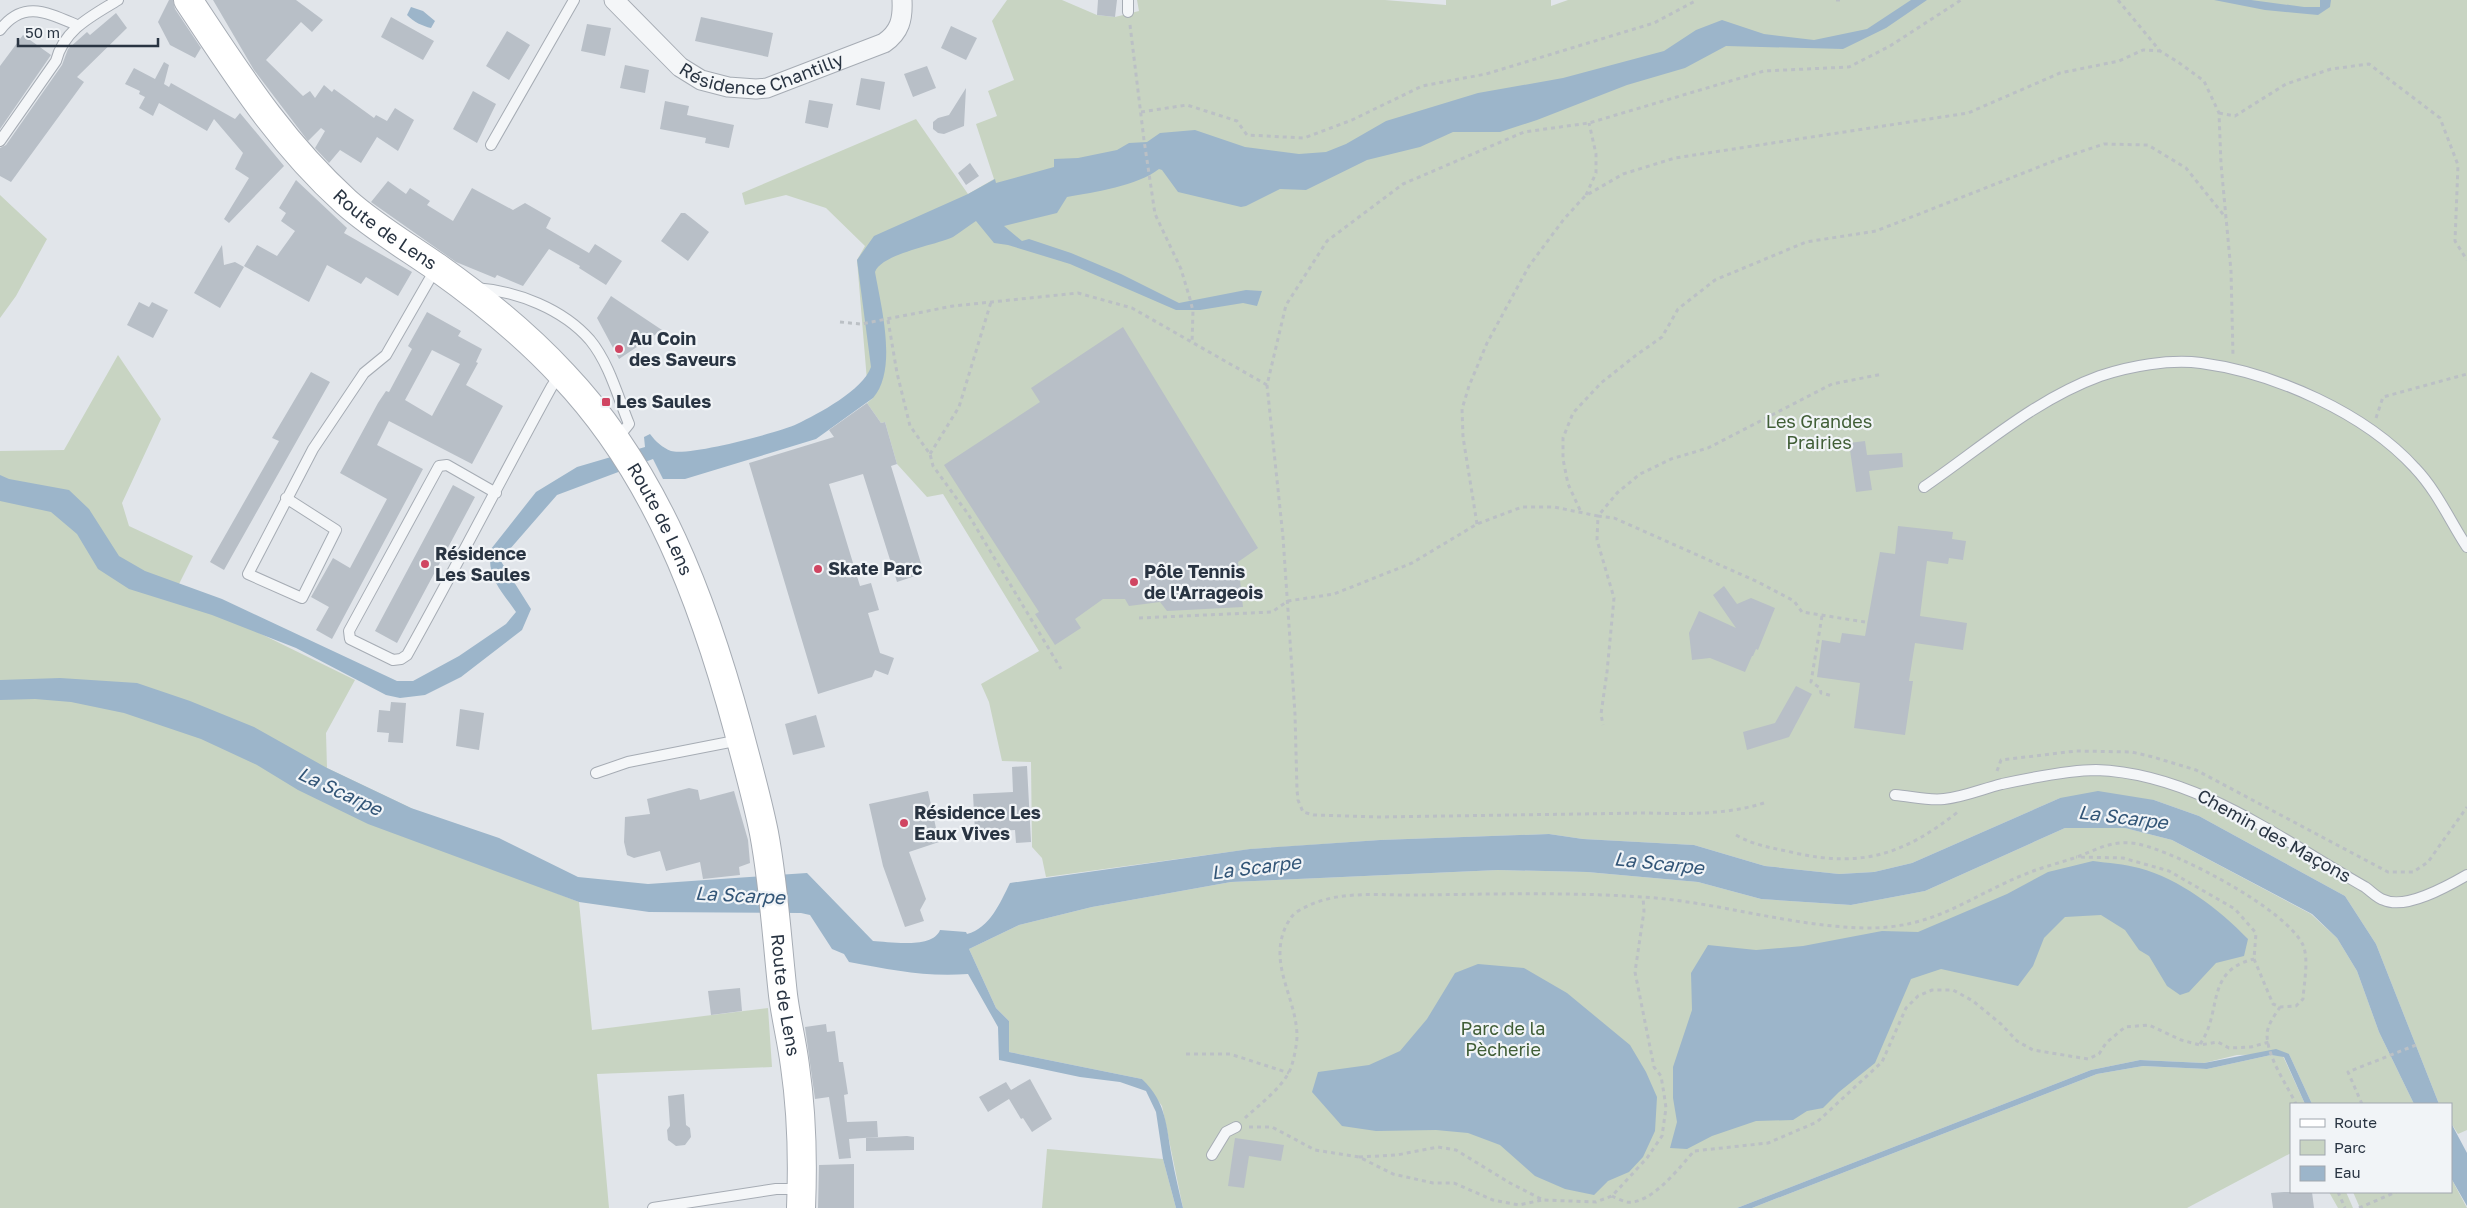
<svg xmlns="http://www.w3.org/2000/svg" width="2467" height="1208" font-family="'Golos Text',sans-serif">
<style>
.green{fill:#c8d4c2}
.water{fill:#9cb5ca}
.building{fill:#b8bfc7;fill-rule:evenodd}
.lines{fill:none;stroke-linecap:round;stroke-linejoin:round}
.service-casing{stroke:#a6acb4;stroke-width:12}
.minor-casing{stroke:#a6acb4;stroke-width:21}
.secondary-casing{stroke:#a6acb4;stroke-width:30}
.path{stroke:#bbc0c5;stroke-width:3;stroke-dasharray:4 4;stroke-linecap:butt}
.service{stroke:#f4f6f8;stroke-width:10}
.minor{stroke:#f4f6f8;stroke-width:19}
.secondary{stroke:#fff;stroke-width:28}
.poi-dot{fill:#d04562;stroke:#f1f4f7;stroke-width:2}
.labels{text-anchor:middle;stroke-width:4.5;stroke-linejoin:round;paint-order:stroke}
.street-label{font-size:18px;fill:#293442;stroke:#f1f4f7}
.poi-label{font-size:18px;font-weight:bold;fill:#293442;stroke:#f1f4f7;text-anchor:start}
.park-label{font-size:18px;fill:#405e36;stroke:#f1f4f7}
.water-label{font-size:19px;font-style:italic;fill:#325577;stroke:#f1f4f7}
</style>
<rect width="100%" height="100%" fill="#e1e5ea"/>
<path class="green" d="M1007 0H1062L1097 15 1115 17 1139 11 1137 0H1385L1446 5V0H1551V6L1568 0H2467V1130L2458 1134 2451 1123V1104H2439L2376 944 2345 896 2199 816 2154 800 2060 798 1912 863 1874 872 1839 874 1765 866 1694 845 1583 839 1549 834 1380 840 1251 849 1046 877 1042 858 1032 847 1031 762 1002 761 989 702 981 684 1039 651 943 494 927 497 897 464 885 422 881 423 867 403 873 398 868 393 857 260 865 246 826 208 786 195 745 205 742 193 916 119 968 194 994 179 976 124 997 116 988 91 1014 80 992 21Z
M0 195 47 239 16 296 0 318Z
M118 355 161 419 122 503 129 526 193 556 175 592 355 680 326 733 327 768 411 808 538 886 579 902 592 1030 768 1008 772 1067 597 1074 609 1208H0V451L64 450Z
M2065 828H2125L2172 840 2311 914 2337 938 2357 971 2379 1032 2414 1104H2312L2289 1054 2237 1055 2204 1063 2140 1060 2091 1070 1737 1208H1183L1162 1106 1142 1079 1009 1052V1021L996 1008 969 949 1019 925 1092 907 1231 882 1498 870 1587 872 1698 882 1761 899 1851 905 1925 891Z
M2271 1055 2283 1056 2305 1104H2291V1153L2187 1208H1752L2097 1074 2143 1066 2207 1069Z
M1047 1149 1163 1159 1176 1208H1042Z
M2451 1178 2467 1208H2360L2353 1192H2451Z
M2329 1192H2346L2353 1208H2338Z"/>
<path class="water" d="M1911 0H1927L1886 28 1843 49 1726 46 1685 68 1627 85 1537 120 1500 132H1453L1420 147 1367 160 1306 190 1280 189 1246 206 1241 207 1178 192 1162 170 1159 169C1137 186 1095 192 1067 197L1057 213 1004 226 1022 241 1029 239 1071 253 1121 274 1179 303 1246 290 1262 291 1257 306 1243 303 1200 310H1176L1070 264 1008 245 994 243 976 221C968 226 961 232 953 237 936 245 881 254 875 272 881 306 898 370 873 398L816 439 685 479H663L653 459 557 495 502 558V563L531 609 522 630 461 677 425 695 400 698 386 695 296 648 212 615 129 589 98 569 77 534 51 512 0 501V475L9 479 69 490 89 509 119 556 145 571 222 599 397 681H413L459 656 506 624 516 612C501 590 486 577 491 549L536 492 577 467 645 447 644 437 650 434C655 441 663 448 671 451 690 456 777 433 797 424 818 414 863 390 871 367L857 260 874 236 968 194 995 179 996 183 1054 167V159L1078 158 1117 150 1129 143 1147 142 1160 133 1195 130 1245 147 1299 154 1326 152 1346 144 1386 121 1478 93 1563 78 1664 51 1696 30 1722 20 1764 34 1814 40 1867 29Z
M2214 0H2251L2304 7H2320V0H2331L2330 7 2318 15 2265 10Z
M411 7 423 11 435 21 431 28C422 26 414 22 407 15Z
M60 678 137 683 190 701 254 727 327 768 411 808 499 838 578 877 648 884 807 873 873 941C890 942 933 949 940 930L966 932 967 934C990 928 1000 903 1010 883L1250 849 1380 840 1549 834 1583 839 1694 845 1765 866 1839 874 1874 872 1912 863 2060 798 2098 791 2154 800 2199 816 2345 896 2376 944 2439 1104H2414L2379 1032 2357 971 2337 938 2312 914 2172 840 2125 828H2065L1925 891 1851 905 1761 899 1698 882 1587 872 1498 870 1231 882 1092 907 1019 925 969 949 996 1008 1009 1021V1052L1142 1079C1167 1103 1166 1126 1172 1158 1175 1175 1179 1191 1183 1208H1176L1163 1159 1156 1112 1146 1091 1120 1082 1080 1077 999 1060 998 1027 968 974C924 977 892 970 849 962L844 954 832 949 810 915 801 913 649 912 579 902 368 824 298 790 257 765 201 739 124 713 71 702 35 699 0 700V680Z
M2093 861C2108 863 2124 864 2139 868 2180 879 2219 909 2248 939L2244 956 2216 963 2189 992 2180 995 2167 986 2149 956 2139 950 2125 930 2101 915 2065 917 2044 938 2033 966 2018 986 1941 969 1911 979 1875 1063 1839 1092 1823 1108 1807 1111 1793 1120 1756 1121 1712 1136 1687 1149 1670 1148 1677 1122 1673 1098V1067L1692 1010 1691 973 1708 945 1756 950 1803 946 1882 931 1918 932 2007 894 2048 872Z
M1478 964 1524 968 1567 993 1630 1045 1646 1072 1657 1097 1655 1131 1643 1157 1629 1172 1608 1181 1594 1195 1565 1189 1535 1176 1500 1145 1468 1133 1436 1130 1376 1131 1342 1126 1312 1092 1318 1072 1369 1065 1400 1051 1427 1019 1455 973Z
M2276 1049 2289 1054 2312 1104H2305L2284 1057 2271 1055 2207 1069 2143 1066 2097 1074 1752 1208H1737L2091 1070 2140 1060 2204 1063Z
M2451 1123 2467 1153V1206L2451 1178Z"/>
<path class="building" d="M169 0H173L175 9 201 48 195 58 170 45 158 22Z
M213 0H296L323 20 312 32 301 22 266 60 303 96 310 91 315 98 324 85 332 92 334 89 374 118 376 115 387 121 395 108 414 120 398 151 377 137 361 163 340 150 329 163 315 148 325 131 321 128 308 141 254 70Z
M1098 0H1117L1115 17 1097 15Z
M116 13 127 28 77 77 84 82 11 182 0 176V148L6 145 62 65 68 49 87 32 90 35Z
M391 17 434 41 423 60 381 37Z
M701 17 773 33 768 57 695 41Z
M587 24 611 28 605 56 581 51Z
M951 26 977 38 966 60 941 48Z
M507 31 530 45 509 80 486 66Z
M23 35 51 55 0 129V66Z
M164 62 169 65 164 84 169 87 171 83 235 119 240 113 284 166 229 223 224 219 249 178 235 169 243 153 214 119 207 131 159 103 153 116 139 108 145 97 139 94 140 91 125 84 134 68 155 79Z
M625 65 649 70 645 93 620 88Z
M927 66 936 88 913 97 904 74Z
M861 78 885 82 880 110 856 105Z
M966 88 964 126 944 134 938 133 933 129V122L938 118 949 115Z
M473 91 496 104 477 143 453 129Z
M809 100 833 104 828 128 805 123Z
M665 101 689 106 687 115 734 125 729 148 705 143 706 138 660 129Z
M970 163 979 176 966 185 958 173Z
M296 180 347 228 344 233 412 272 398 296 366 277 361 284 327 265 309 302 244 266 257 245 277 256 295 231 281 221 286 213 279 208Z
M388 181 406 194 410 188 430 201 427 205 453 221 472 188 513 210 525 203 551 218 546 228 589 253 595 244 622 261 606 285 579 268 580 266 549 249 523 286 497 275 495 278 456 262 371 202Z
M681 213H685L709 232 688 261 661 241Z
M222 245 224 265 235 262 244 267 220 308 194 293Z
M611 296 662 330 619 359 597 318Z
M139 302 149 307 152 302 168 310 153 338 127 325Z
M427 312 461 331 458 336 482 349 476 362 478 363 466 385 503 406 472 464 389 421 377 445 423 469 332 639 316 630 329 607 311 597 333 558 350 568 387 499 340 473 378 403 386 391 389 392 412 349 408 346ZM432 350 460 364 432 416 405 400Z
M1123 327 1258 548 1238 562 1243 607 1167 611 1160 602 1129 606 1125 599H1103L1075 619 1081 628 1055 645 1035 614 1039 612 944 465 1040 402 1031 388Z
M311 372 330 382 224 570 210 562 279 441 272 438Z
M867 403 881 423 885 422 897 464 891 466 924 573 897 582 863 474 829 484 860 586 871 583 879 610 868 613 880 653 894 658 888 675 875 670 872 677 818 694 749 463 834 437 829 430Z
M1865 441 1867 455 1902 453 1903 467 1869 471 1872 490 1856 492 1849 443Z
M453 485 475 497 397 643 375 631Z
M1898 526 1953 532 1952 539 1966 541 1963 560 1949 558 1948 564 1927 561 1920 616 1967 623 1963 650 1915 643 1909 681H1913L1905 735 1854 728 1860 683 1817 677 1822 640 1840 643 1842 633 1865 636 1880 552 1895 554Z
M1724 586 1737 604 1751 598 1775 608 1758 650 1756 649 1753 656H1752L1745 672 1710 658 1692 660 1689 633 1699 611 1736 628 1713 595Z
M1796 686 1812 694 1789 737 1747 750 1743 732 1775 723Z
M391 702 406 703 403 743 388 742 389 733 377 732 379 710 390 711Z
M460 709 484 713 479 750 456 746Z
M816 715 825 747 793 755 785 724Z
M1027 766 1031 842 1016 843 1015 830 975 832 973 794 1013 792 1012 767Z
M689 788 698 790 700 800 734 791 748 840 750 863 739 867 740 875 703 879 700 862 666 871 660 851 634 858 627 855 624 842 625 817 650 814 647 799Z
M928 791 939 842 909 852 926 899 920 910 924 921 905 927 883 866 869 804Z
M740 988 742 1011 711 1015 708 991Z
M826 1024 827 1032 835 1031 839 1062H843L848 1094 844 1095 847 1122 877 1121 878 1137 849 1139 851 1158 839 1159 829 1097 815 1099 805 1027Z
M1030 1079 1052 1119 1032 1132 1023 1118 1021 1119 1009 1099 988 1112 979 1097 1006 1082 1011 1090Z
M684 1094 686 1125 690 1128 691 1137 685 1145 676 1146 668 1140 667 1130 670 1126 668 1096Z
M907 1136 914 1137V1150L866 1151V1138Z
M1235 1138 1284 1145 1281 1161 1249 1156 1244 1188 1228 1186Z
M854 1164V1208H818L819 1165Z
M2284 1192H2312L2314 1208H2273L2271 1193Z"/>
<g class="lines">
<g class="service-casing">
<path id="service" d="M1128 0V12
M0 30C23 0 46 12 77 25
M0 141 56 61C64 29 92 16 118 0
M491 145 574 0
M476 288C517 291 563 309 590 340 609 363 618 397 629 424L617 439
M1924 487C1981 448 2034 400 2100 376 2130 366 2169 359 2201 363 2275 373 2365 413 2415 468 2437 491 2450 521 2467 547
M496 493 447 465 439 466 349 631 350 639 393 660 401 659 407 655C457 566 503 475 552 386L560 374
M286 498 336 530 302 598 248 574 313 449 364 373 386 355 436 268
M596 773 628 762 740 740
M1895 795C1910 796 1928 801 1944 799 1964 797 1982 789 2002 784 2030 778 2068 770 2096 770 2195 773 2282 840 2365 887 2371 891 2377 898 2384 900 2406 910 2448 886 2467 875
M1212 1155 1226 1132 1236 1127
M653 1208 776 1189H801"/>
</g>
<g class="minor-casing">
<g id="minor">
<path id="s1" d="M614 0 680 67 701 80 728 87 756 89 767 88 884 43C900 32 903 19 902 0"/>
</g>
</g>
<g class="secondary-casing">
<g id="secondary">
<path id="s2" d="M188 0C238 75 278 140 346 202 374 227 408 247 438 268 483 300 526 335 563 375 656 473 703 600 738 729 747 763 757 798 764 833 774 886 777 941 783 995 786 1019 792 1042 795 1066 802 1114 803 1160 801 1208"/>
</g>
</g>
<path class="path" d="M1836 0H1844
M2118 0 2160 51 2178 62 2204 81 2219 113 2221 164 2231 271 2233 356
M1130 25 1144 140 1155 214 1181 269 1190 299 1193 311 1192 343
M1141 112 1187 105 1237 121 1247 135 1304 138 1352 120 1422 86 1486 74 1654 23 1697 0
M2219 113 2235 116 2286 84 2331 69 2369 64 2440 118 2458 165 2455 241 2467 260
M1586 195 1596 173V154L1589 123
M888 320 897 373 910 426 930 454 933 466 968 514 1061 669
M840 322 861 324 953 306 1078 293 1132 308 1267 385
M2376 418 2383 397 2467 374
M930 454 959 407 991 302
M1580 510 1568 484 1563 459V438L1573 413 1601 383 1635 356 1662 337 1678 309 1715 280 1806 242 1876 231 2059 159 2104 144 2148 145 2186 168 2226 218
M1477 524 1463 437 1462 409 1469 386 1487 343 1529 266 1564 219 1585 196 1623 174 1675 158 1968 113 2060 73 2119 61 2143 50 2160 51
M1822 616 1811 682 1820 688 1821 693 1833 696
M1139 618 1272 612 1288 601 1334 594 1412 563 1477 524 1522 507H1554L1598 516 1597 540 1614 598 1607 672 1601 714 1603 725
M1865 622 1802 612 1794 601 1758 582 1614 518 1598 516 1617 493 1640 474 1671 459 1708 448 1832 384 1883 374
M1997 771 2001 760 2076 751 2132 752 2153 757 2196 770 2388 872H2413L2428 862 2467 807
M1764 803C1726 815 1685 814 1645 813L1378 817 1314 815 1303 812 1298 800 1297 790 1295 714 1283 537 1267 385 1286 305 1327 241 1403 184 1524 132 1589 123 1764 71 1849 67 1890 46 1961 0
M1736 835C1755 846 1774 848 1795 853 1863 868 1905 854 1959 811
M2280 1007C2275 1015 2267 1025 2267 1035 2268 1059 2286 1083 2296 1104
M2200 1044C2223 1012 2204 971 2254 959
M1186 1054H1230L1289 1073
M2362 1104 2348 1072 2416 1045
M1245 1118C1259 1105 1278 1091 1288 1074 1293 1066 1297 1045 1297 1035 1296 996 1267 963 1287 924 1290 919 1291 917 1295 913 1333 888 1377 896 1420 895 1494 894 1569 892 1643 897 1718 902 1789 926 1864 928 1936 929 1967 897 2028 873 2043 867 2059 863 2074 858 2096 850 2113 839 2138 844 2177 852 2286 909 2303 945 2309 959 2304 983 2303 999L2296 1006 2280 1007 2273 1004 2254 959 2256 933 2235 909 2169 871 2123 858 2076 857
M1249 1127H1272L1315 1150 1359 1157 1393 1174 1433 1183H1454L1493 1200 1519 1205 1542 1200
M1359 1157 1397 1155 1438 1147 1456 1150 1510 1183 1543 1200 1596 1202 1612 1196 1647 1158 1662 1136 1666 1108 1664 1094 1661 1076 1654 1067 1635 972 1644 911 1643 897
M2338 1192 2345 1208
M1612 1196C1616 1198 1622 1201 1627 1202 1651 1205 1680 1167 1694 1151L1768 1143 1817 1122 1882 1062 1906 1008 1918 996 1932 990H1953L1973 1001 2001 1024 2017 1041 2033 1050 2088 1059 2099 1054 2106 1043 2125 1027 2149 1025 2181 1040 2200 1045 2218 1042 2229 1048 2251 1047 2269 1042
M2359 1208 2396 1192"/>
<use href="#service" class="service"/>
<use href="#minor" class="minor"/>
<use href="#secondary" class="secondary"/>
</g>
<g class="poi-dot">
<circle cx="619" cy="349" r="5"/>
<rect x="601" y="397" width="10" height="10" rx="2.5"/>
<circle cx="425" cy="564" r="5"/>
<circle cx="818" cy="569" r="5"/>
<circle cx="1134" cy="582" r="5"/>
<circle cx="904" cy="823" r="5"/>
</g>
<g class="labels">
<g class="street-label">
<text dy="6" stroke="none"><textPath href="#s1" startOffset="181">Résidence Chantilly</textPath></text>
<text dy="6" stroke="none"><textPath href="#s2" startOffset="305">Route de Lens</textPath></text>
<text dy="6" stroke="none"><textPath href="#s2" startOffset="710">Route de Lens</textPath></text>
<text transform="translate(2274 836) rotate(29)" y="6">Chemin des Maçons</text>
<text dy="6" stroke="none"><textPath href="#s2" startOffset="1205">Route de Lens</textPath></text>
</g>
<g class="poi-label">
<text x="629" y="345">Au Coin<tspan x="629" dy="21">des Saveurs</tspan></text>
<text x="616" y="408">Les Saules</text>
<text x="435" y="560">Résidence<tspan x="435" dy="21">Les Saules</tspan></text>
<text x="828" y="575">Skate Parc</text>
<text x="1144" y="578">Pôle Tennis<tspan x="1144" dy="21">de l'Arrageois</tspan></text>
<text x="914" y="819">Résidence Les<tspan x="914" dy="21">Eaux Vives</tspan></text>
</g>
<g class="park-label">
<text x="1819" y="428">Les Grandes<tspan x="1819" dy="21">Prairies</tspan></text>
<text x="1503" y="1035">Parc de la<tspan x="1503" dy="21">Pècherie</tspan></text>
</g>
<g class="water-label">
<text transform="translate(340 791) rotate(25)" y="7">La Scarpe</text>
<text transform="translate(2123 817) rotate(7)" y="7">La Scarpe</text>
<text transform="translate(1659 863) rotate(6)" y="7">La Scarpe</text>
<text transform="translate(1256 867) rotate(-7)" y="7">La Scarpe</text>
<text transform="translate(740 895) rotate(3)" y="7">La Scarpe</text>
</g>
</g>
<rect x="2290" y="1103" width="162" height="90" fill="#f1f4f7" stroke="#a1a7af"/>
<rect x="2300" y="1119" width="25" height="8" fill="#ffffff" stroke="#a1a7af"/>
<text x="2334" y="1128" font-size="15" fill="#293442">Route</text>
<rect x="2300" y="1140" width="25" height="15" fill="#c8d4c2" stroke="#a1a7af"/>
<text x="2334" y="1153" font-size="15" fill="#293442">Parc</text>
<rect x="2300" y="1166" width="25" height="15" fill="#9cb5ca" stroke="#a1a7af"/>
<text x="2334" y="1178" font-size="15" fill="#293442">Eau</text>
<path d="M18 38v8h140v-8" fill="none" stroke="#293442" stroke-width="2.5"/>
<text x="25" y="38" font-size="15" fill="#293442" stroke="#f1f4f7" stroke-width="4" paint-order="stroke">50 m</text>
</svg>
